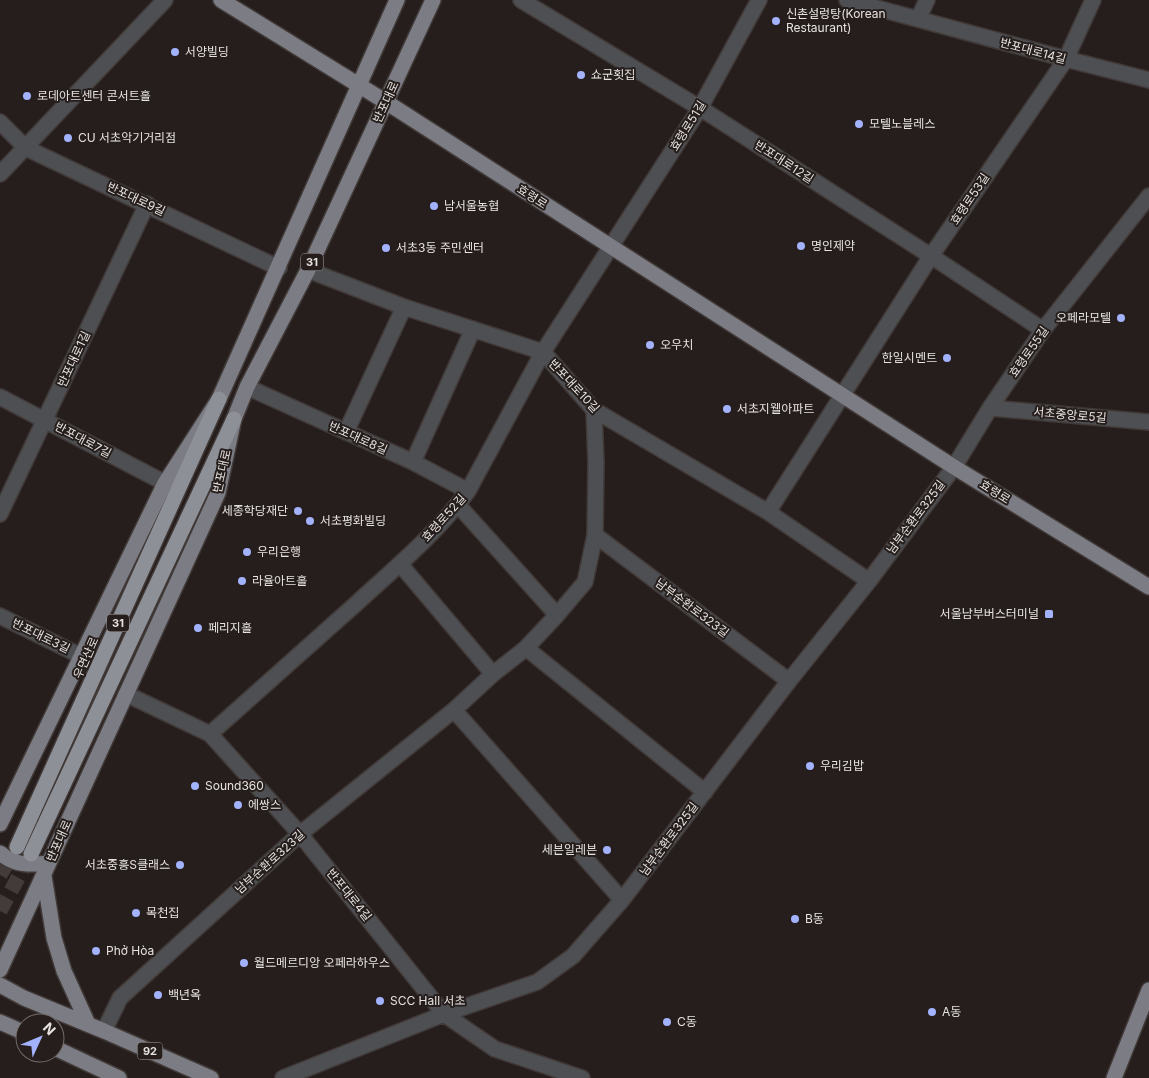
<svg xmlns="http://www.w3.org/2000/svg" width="1149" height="1078" font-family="Inter,'Noto Sans KR',sans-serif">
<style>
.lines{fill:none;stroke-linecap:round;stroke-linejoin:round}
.highway-tunnel{stroke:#423b39;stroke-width:15;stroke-dasharray:15 8;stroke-linecap:butt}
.minor-casing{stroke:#403937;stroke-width:18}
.major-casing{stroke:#403937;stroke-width:18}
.highway-casing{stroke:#403937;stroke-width:18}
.minor{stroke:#4e4f52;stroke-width:15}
.major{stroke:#7c7d84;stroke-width:15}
.highway{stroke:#8e9097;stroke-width:15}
.poi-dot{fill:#a3b2fd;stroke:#251e1c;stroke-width:2}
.labels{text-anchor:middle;stroke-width:4;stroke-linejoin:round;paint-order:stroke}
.shield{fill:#251e1c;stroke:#aca7a5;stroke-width:1}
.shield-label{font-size:11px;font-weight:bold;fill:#e6e2e0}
.poi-label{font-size:12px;fill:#e6e2e0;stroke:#251e1c;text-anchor:start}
.street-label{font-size:12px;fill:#e6e2e0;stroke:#251e1c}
</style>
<rect width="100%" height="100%" fill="#251e1c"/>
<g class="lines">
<path class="highway-tunnel" d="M0 875 16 848
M0 911 31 854"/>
<g class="minor-casing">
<path id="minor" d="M521 0 700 108 931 256 1043 330
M847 0 1066 59 1149 80
M918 19 927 0
M0 122 26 148 279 268
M0 174 165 0
M308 270 404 307 543 352 594 410 768 512 869 581
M247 387 413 462 468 491
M0 397 165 483
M990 408 1149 422
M346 432 404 307
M413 462 473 329
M458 505 557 615
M768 512 931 256 1066 59 1093 0
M0 514 147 204
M595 535 789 681
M400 564 493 674
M0 616 81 656
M526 648 705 792
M126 694 210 734 300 834 444 1014 495 1049 582 1078
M454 710 622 900
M210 734C259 690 308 646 358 602 396 567 437 533 468 491L543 352 700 108 759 0
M104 1031 120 998 300 834 454 710 493 674 526 648 557 615 585 582 595 535 596 463 594 410
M283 1078 444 1014 537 982 573 956 622 900 789 681 869 581 954 467 990 408 1043 330 1149 196"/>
</g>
<g class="major-casing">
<path id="major" d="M221 0 386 102 954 467 1149 587
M0 824 165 483 219 399 397 0
M0 853C15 866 30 865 49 863
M44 876 54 938 64 971 88 1024
M0 970 218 493 234 419 247 387 308 270 433 0
M0 985 24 998 104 1031 211 1078
M0 1022 25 1033
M55 1048 119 1078
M1114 1078 1149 990"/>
</g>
<g class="highway-casing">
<path id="highway" d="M17 847 219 399
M31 854 234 419"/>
</g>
<use href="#minor" class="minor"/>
<use href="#major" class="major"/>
<use href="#highway" class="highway"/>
</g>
<g class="poi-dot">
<circle cx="776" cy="21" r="5"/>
<circle cx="175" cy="52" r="5"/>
<circle cx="581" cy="75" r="5"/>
<circle cx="27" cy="96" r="5"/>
<circle cx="859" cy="124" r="5"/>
<circle cx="68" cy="138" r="5"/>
<circle cx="434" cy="206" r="5"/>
<circle cx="801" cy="246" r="5"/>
<circle cx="386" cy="248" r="5"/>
<circle cx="1121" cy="318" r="5"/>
<circle cx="650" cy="345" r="5"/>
<circle cx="947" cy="358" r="5"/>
<circle cx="727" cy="409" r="5"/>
<circle cx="298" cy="511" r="5"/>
<circle cx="310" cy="521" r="5"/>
<circle cx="247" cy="552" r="5"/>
<circle cx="242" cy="581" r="5"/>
<rect x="1044" y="609" width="10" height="10" rx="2.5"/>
<circle cx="198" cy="628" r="5"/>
<circle cx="810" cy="766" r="5"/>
<circle cx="195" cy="786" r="5"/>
<circle cx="238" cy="805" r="5"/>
<circle cx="607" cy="850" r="5"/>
<circle cx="180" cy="865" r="5"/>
<circle cx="136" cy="913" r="5"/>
<circle cx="795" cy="919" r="5"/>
<circle cx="96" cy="951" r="5"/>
<circle cx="244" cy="963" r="5"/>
<circle cx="158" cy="995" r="5"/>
<circle cx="380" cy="1001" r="5"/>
<circle cx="932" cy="1012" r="5"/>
<circle cx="667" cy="1022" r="5"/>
</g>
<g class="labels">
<g class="shield">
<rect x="301" y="253.5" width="22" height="17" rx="4"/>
<rect x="107" y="614.5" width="22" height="17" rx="4"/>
<rect x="137.5" y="1042.5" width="25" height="17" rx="4"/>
</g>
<g class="shield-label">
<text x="312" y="266">31</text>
<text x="118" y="627">31</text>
<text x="150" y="1055">92</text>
</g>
<g class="poi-label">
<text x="786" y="18">신촌설렁탕(Korean<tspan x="786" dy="14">Restaurant)</tspan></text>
<text x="185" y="56">서양빌딩</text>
<text x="591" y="79">쇼군횟집</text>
<text x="37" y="100">로데아트센터 콘서트홀</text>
<text x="869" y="128">모텔노블레스</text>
<text x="78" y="142">CU 서초악기거리점</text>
<text x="444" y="210">남서울농협</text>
<text x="811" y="250">명인제약</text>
<text x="396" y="252">서초3동 주민센터</text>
<text x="1111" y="322" text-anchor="end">오페라모텔</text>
<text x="660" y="349">오우치</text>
<text x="937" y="362" text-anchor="end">한일시멘트</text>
<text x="737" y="413">서초지웰아파트</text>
<text x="288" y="515" text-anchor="end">세종학당재단</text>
<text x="320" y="525">서초평화빌딩</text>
<text x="257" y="556">우리은행</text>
<text x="252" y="585">라율아트홀</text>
<text x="1039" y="618" text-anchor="end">서울남부버스터미널</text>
<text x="208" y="632">페리지홀</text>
<text x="820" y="770">우리김밥</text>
<text x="205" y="790">Sound360</text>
<text x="248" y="809">에쌍스</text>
<text x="597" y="854" text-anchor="end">세븐일레븐</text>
<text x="170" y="869" text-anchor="end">서초중흥S클래스</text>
<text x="146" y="917">목천집</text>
<text x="805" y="923">B동</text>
<text x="106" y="955">Phở Hòa</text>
<text x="254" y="967">월드메르디앙 오페라하우스</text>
<text x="168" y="999">백년옥</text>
<text x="390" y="1005">SCC Hall 서초</text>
<text x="942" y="1016">A동</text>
<text x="677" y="1026">C동</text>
</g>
<g class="street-label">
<text transform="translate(1033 51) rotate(15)" y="4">반포대로14길</text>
<text transform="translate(386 102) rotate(-65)" y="4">반포대로</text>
<text transform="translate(688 126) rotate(-58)" y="4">효령로51길</text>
<text transform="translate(784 162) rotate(33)" y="4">반포대로12길</text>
<text transform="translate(532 197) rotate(33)" y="4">효령로</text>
<text transform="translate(136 199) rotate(25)" y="4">반포대로9길</text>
<text transform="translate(970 199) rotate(-56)" y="4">효령로53길</text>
<text transform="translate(1029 352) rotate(-55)" y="4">효령로55길</text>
<text transform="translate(74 359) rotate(-65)" y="4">반포대로1길</text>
<text transform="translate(574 386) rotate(47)" y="4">반포대로10길</text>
<text transform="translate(1070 415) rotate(5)" y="4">서초중앙로5길</text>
<text transform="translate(358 438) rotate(24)" y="4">반포대로8길</text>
<text transform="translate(83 440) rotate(28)" y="4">반포대로7길</text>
<text transform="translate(222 471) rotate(-77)" y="4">반포대로</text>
<text transform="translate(995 492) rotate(32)" y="4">효령로</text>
<text transform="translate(916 517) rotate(-53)" y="4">남부순환로325길</text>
<text transform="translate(444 518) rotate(-48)" y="4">효령로52길</text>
<text transform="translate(692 608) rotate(37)" y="4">남부순환로323길</text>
<text transform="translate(41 636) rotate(26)" y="4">반포대로3길</text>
<text transform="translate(86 658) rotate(-66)" y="4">우면산로</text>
<text transform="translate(669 839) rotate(-53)" y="4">남부순환로325길</text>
<text transform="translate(59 841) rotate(-66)" y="4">반포대로</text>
<text transform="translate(270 862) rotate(-42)" y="4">남부순환로323길</text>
<text transform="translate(349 895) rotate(51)" y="4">반포대로4길</text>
</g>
</g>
<g transform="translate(40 1038) rotate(46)"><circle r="24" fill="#251e1c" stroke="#726c6a"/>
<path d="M0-4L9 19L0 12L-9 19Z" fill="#a3b2fd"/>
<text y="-8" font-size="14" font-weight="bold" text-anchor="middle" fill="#e6e2e0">N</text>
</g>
</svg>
